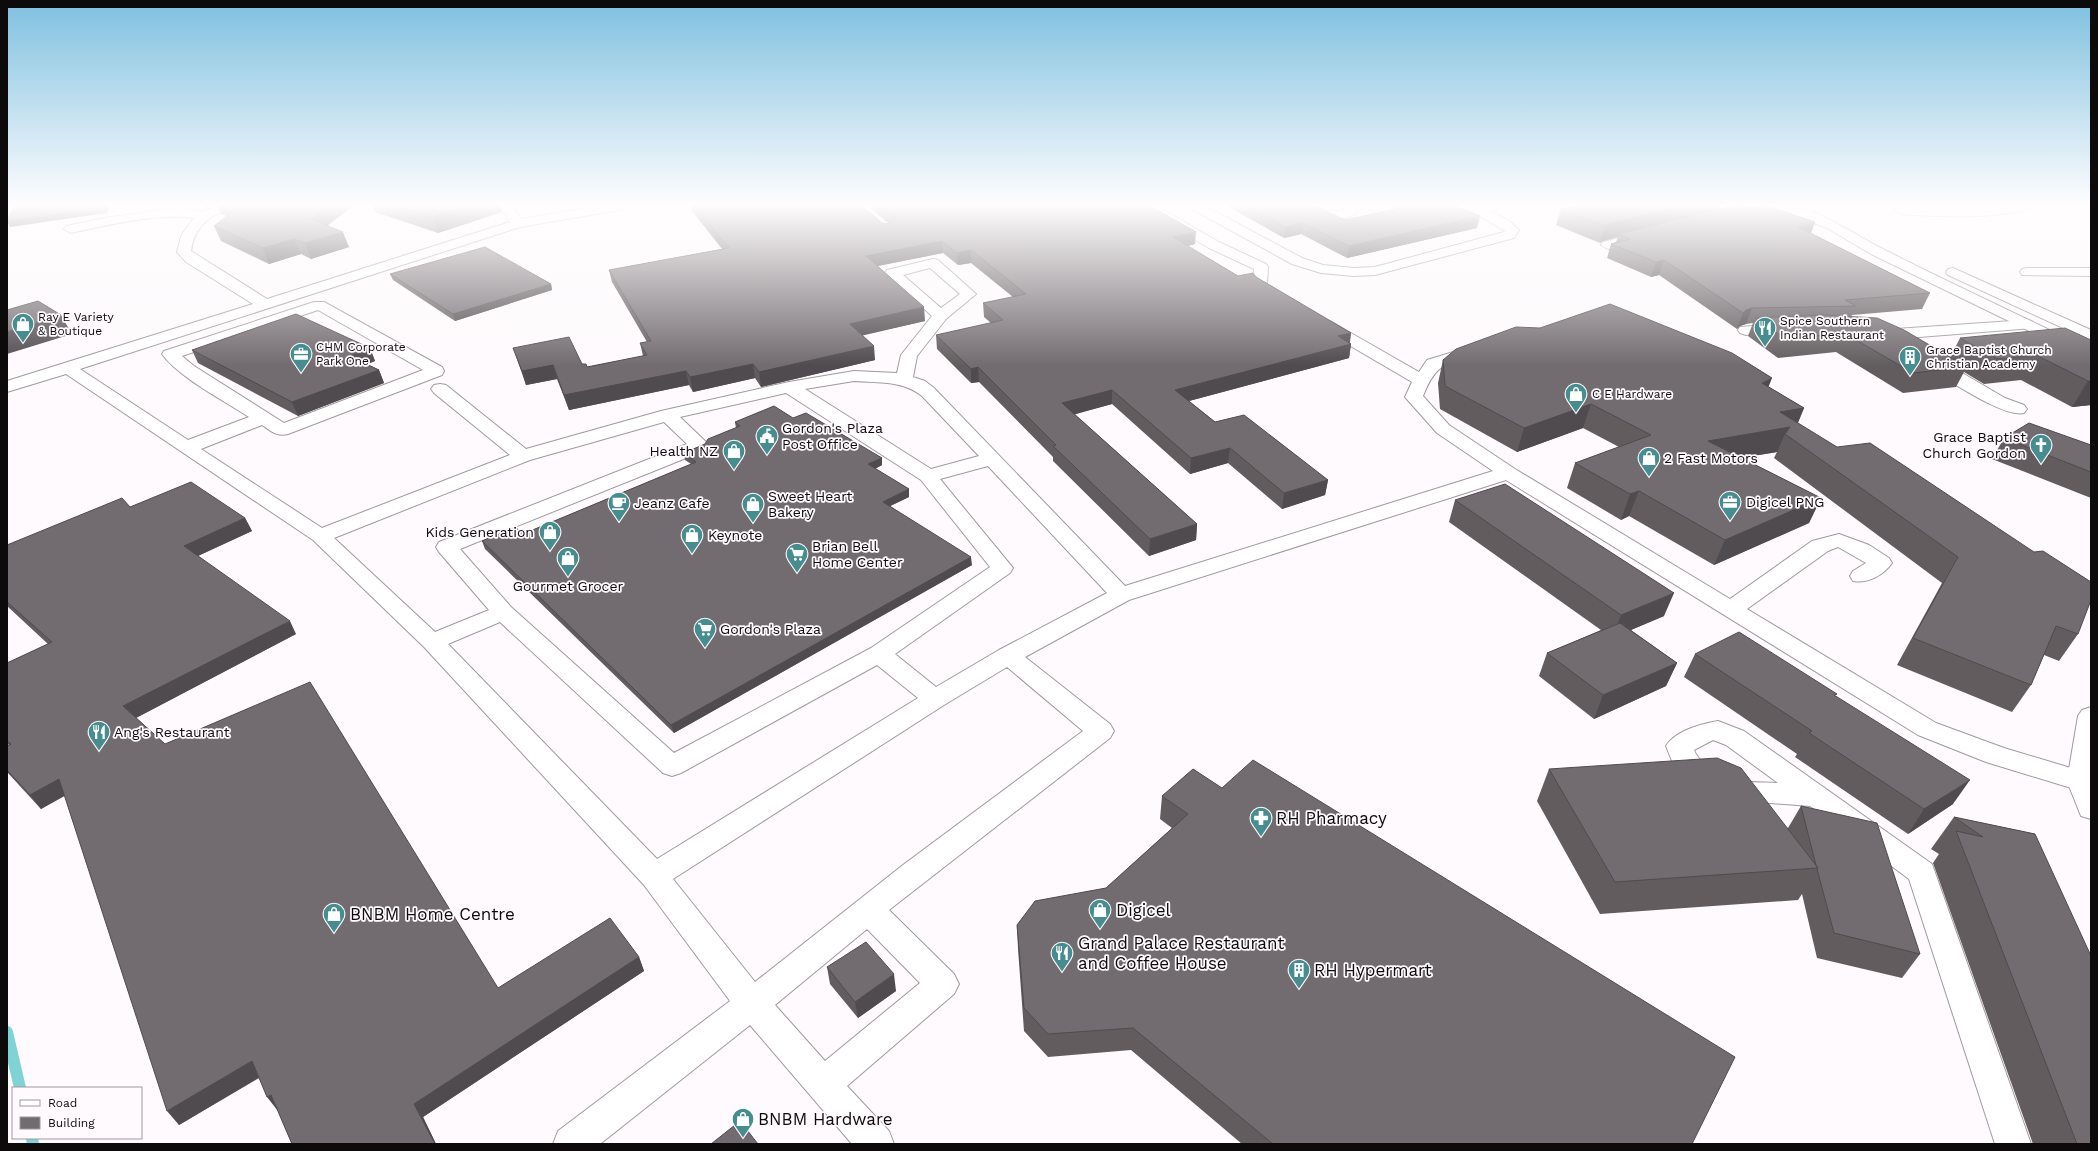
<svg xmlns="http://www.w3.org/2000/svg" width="2098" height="1151" font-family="'Work Sans',sans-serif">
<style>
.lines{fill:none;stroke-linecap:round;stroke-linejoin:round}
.stream{stroke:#7fd3d4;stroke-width:12}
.minor-casing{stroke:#a0999e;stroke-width:2}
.major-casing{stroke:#a0999e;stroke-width:2}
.minor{fill:#fff;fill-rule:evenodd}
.major{fill:#fff;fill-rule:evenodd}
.wall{fill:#625c5f}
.shaded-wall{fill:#504b4e}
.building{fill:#726b6f;stroke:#504b4e}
.labels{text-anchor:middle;stroke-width:3.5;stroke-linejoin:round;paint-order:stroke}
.far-poi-label{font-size:12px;fill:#0d0a0c;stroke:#fefafd;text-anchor:start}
.poi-label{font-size:14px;fill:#0d0a0c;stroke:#fefafd;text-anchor:start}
.near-poi-label{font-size:17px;fill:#0d0a0c;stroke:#fefafd;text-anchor:start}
</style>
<rect width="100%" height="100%" fill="#fefafd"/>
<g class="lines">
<path class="stream" d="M7 1032 20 1088
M32 1138 33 1144"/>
<g class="minor-casing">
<path id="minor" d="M218 205H239C237 209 233 209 228 210 207 216 194 229 191 251L267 299 510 222 499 205H511L521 219 605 205H632L626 209 520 227 80 369 188 440 249 417C225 401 178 377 162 354L164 351 314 302H324L442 367 444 371 442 375 288 434C277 437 271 431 262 425L201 449 322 528 510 455 434 393 431 389 434 385 440 384 446 385 526 449 661 411 789 382 854 371 897 373 901 355 932 316 885 273 887 270 933 259 938 260 976 294 946 319 917 356 913 377 925 381 934 388 1125 586 1493 471 1437 433 1405 397 1412 382 1318 327 1316 324 1318 321H1330L1419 372 1427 360 1473 346 1479 348 1481 351 1479 354C1446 365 1437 361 1423 396L1449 425 1515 469 1730 599 1812 541 1839 534 1869 545 1889 558 1892 563C1884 575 1867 584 1853 581L1850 576 1853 571 1866 563 1838 547 1828 551 1747 609 1936 723 2004 748 2091 774V788L2081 791 1986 762 1918 735 1506 480 1129 600 1025 657 1110 724 1114 731 1110 738 889 910 954 974 959 984 954 994 847 1086 889 1131 894 1144H852L750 1025 600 1144H553L558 1131 730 1001 644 885 424 647 313 540 66 374 7 392V381L253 304 186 262 177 252 182 234 194 218C158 213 107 225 71 233L64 229 66 226 105 218 177 208 202 212ZM930 268 960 294 941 308 903 275ZM318 310 423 370 284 423 194 366 182 356ZM854 381C878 383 902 380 922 396L979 456 931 469 805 389ZM786 393 921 480 990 567 871 648 674 753 511 607 460 549 706 450 708 446 706 442 680 417ZM664 422 687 444 439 542 436 547 439 552 489 610 435 632 334 538 530 460ZM988 466 1107 593 999 650 936 687 895 654 1010 573 1013 568 940 479ZM500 622 663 773 672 776 681 773 877 665 918 698 657 859 448 644ZM1007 667 1083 731 903 865 755 982 673 879 944 705ZM867 929 920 983 825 1061 775 1005Z
M1143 205H1155L1219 242 1266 264 1268 267 1267 284 1287 298 1285 301C1274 304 1264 295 1255 289L1253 286 1254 269 1209 248 1146 211Z
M1188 205H1203L1302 258 1323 265 1354 268 1375 267 1504 232 1505 231 1466 208 1464 205H1479L1508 220 1519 230 1514 238 1375 275 1354 276 1321 273 1292 264 1190 208Z
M1305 205C1318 205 1332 215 1346 209L1343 205H1356L1358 211C1350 224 1309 220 1305 205Z
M1749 205H1769L1767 208 1724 219 1718 215 1719 212Z
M2008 205H2036L2034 208C1991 219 1945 217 1900 214L1894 210 1900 206 1965 208Z
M1640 233 1647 237 1645 240 1608 249 1601 245 1603 242Z
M2027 268H2091V276L2022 275 2020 272 2022 269Z
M2027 320 2033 322 2035 325 2033 328 1881 340 1875 338 1873 335 1875 332 1881 330Z
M1779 324 1785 326 1787 329 1785 332 1746 335 1740 333 1738 330 1740 327Z
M1934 359 1940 360 2005 398 2024 405 2027 409 2024 413C2003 418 1948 379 1928 368L1926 364 1928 360Z
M1718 721 1744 731 1932 864 2031 1144H1995L1909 879 1810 806 1730 800 1705 791 1683 775 1672 761 1666 746C1675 731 1701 724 1718 721ZM1713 740 1726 745 1778 783C1763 782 1746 783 1732 780 1718 777 1699 763 1694 750Z"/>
</g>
<g class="major-casing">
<path id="major" d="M1780 205C1815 205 1852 234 1883 249 1951 284 2022 316 2091 350V361L1871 254 1827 228 1781 210 1779 207Z
M1953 268 2091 330V341L1948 275 1946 272 1948 269Z
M2091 707V819L2081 816 2067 781 2078 716 2082 710Z"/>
</g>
<use href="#minor" class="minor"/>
<use href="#major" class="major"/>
</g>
<path class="wall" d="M199 205H215L207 208Z
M217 205H354L327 226 349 247 311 259 301 254 269 264 221 241 214 226 227 216 221 214Z
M372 205H500L502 212 438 233 375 212Z
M691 205H861L882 223 889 224 867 205H1149L1195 244 1188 246 1238 276 1256 277 1351 333 1350 343 1351 344 1349 358 1189 401 1215 422 1328 480 1325 495 1282 509 1228 463 1190 474 1112 404 1074 414 1197 524 1196 540 1149 556 1053 461V457L979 382 971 383 937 349 936 335 991 323 984 317 983 303 1013 297 971 263 958 265 943 253 878 266 925 321 862 335 875 360 761 387 755 378 693 392 689 385 569 410 557 379 526 385 518 362 513 348 582 364 587 367 643 356 640 343 647 342 612 282 609 270 722 249 692 211Z
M1225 205H1314L1345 220 1396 209 1388 205H1453L1477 228 1347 258 1301 234 1284 238Z
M1753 208 1815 222 1811 233 1930 293 1922 309 1852 315 1851 317 1950 358 1960 338 2091 340V405L2072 407 2021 380 1984 384 1964 372 1956 387 1903 393 1836 352 1778 358 1748 336 1753 323 1746 324 1740 326 1737 329 1659 275 1651 277 1607 258 1611 244 1616 242 1618 237 1603 241 1600 243 1556 225 1561 209H1719Z
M390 274 551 284 552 290 455 321 393 280Z
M370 348 375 361 367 364 379 370 384 383 298 416 198 363 192 350Z
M1443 360 1769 387 1804 408 1798 423 2078 634 2059 661 2044 655 2031 685 2012 712 1897 665 1942 583 1774 458 1777 452 1741 458 1821 498 1809 523 1714 565 1629 516 1621 520 1567 488 1575 463 1619 447 1583 428 1517 452 1440 409 1438 383Z
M793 418 882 458V465L875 469 909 489V497L890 506 972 565 674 733 485 549 482 541 523 534 691 464 685 460 684 453 705 444 736 428 735 422Z
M2004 438 2091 445V498L1992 459Z
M1455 500 1664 616 1631 630 1677 663 1666 686 1594 719 1539 676 1547 653 1601 630 1449 522Z
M130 507 245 518 252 531 198 556 296 634 136 718 165 744 498 988 639 957 644 971 423 1117 436 1144H292L278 1111 259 1078 179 1125 65 795 41 809 7 772V746L9 745 7 743V663L48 644 7 606V545Z
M1695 654 1835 696 1953 804 1908 834 1795 757 1797 754 1684 677Z
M1549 769 1788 828 1801 806 1920 954 1902 978 1817 958 1802 894 1798 900 1600 914 1537 801Z
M1162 796 1692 1144H1242L1131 1050 1048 1057 1024 1031 1018 949 1017 925 1106 888 1172 828 1160 819Z
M1954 817 2035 834 2091 1144H2033L1933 863 1939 854 1931 849Z
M827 967 896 991 858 1018 830 984Z"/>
<path class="shaded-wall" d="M105 205H110L107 213 10 227 7 221Z
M206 205H215L207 208Z
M329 205H354L316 234 311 219Z
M470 205H500L502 212 438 233 432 217Z
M1406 205H1439L1404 212Z
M1685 205H1720L1718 211 1619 234 1618 237 1603 241 1600 243 1605 226 1608 224Z
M1480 216 1477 228 1347 258 1349 246Z
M1815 222 1809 236 1798 227Z
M1303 223 1301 234 1284 238 1285 227Z
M343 232 349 247 311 259 305 243Z
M1196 232 1195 244 1172 249 1173 237Z
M294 239 301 254 269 264 263 248Z
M942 241 943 253 867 268 866 256Z
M971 250V263L958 265 957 253Z
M1664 260 1659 275 1651 277 1656 262Z
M551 284 552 290 455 321 453 314Z
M924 307 925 321 852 338 850 324Z
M1752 308 1746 324 1740 326 1737 329 1743 313 1746 310Z
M61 315 72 334 7 354V332Z
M1351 333 1349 344H1351L1349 358 1174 405 1175 390 1338 336Z
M874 346 875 360 761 387 759 372Z
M370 348 375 361 355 369 349 356Z
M753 364 755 378 693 392 690 377Z
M553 365 557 379 526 385 522 371Z
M978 367 979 382 971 383V369Z
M379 370 384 383 298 416 292 402Z
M686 371 689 385 569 410 564 395Z
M1772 378 1763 401 1762 383Z
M2088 381H2091V405L2072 407Z
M1112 390V404L1062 418V403Z
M1591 404 1583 428 1517 452 1524 428Z
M1804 408 1794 431 1785 434 1777 452 1698 465 1708 441 1780 412Z
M1230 448 1228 463 1190 474 1191 458Z
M882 458V465L869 472 868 464Z
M1328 480 1325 495 1282 509 1284 493Z
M909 489V497L884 509 883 502Z
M1639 491 1629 516 1621 520 1630 494Z
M1821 498 1809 523 1714 565 1725 540Z
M245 518 252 531 191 559 184 546Z
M1197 524 1196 540 1149 556 1150 539Z
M971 557 972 565 674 733 671 725Z
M1674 593 1664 616 1612 638 1621 615Z
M290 621 296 634 132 720 123 706Z
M1677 663 1666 686 1594 719 1603 695Z
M59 779 70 793 41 809 30 795Z
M1970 780 1953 804 1908 834 1924 809Z
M639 957 644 971 423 1117 436 1144H435L414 1104Z
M894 974 896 991 858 1018 855 1002Z
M252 1061 263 1075 179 1125 167 1111Z
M271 1095 282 1108 278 1111 267 1097Z"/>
<path class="building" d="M15 205H105L104 208 7 221Z
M228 205H329L311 219 343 232 305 243 294 239 263 248 214 226 237 208Z
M396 205H470L432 217Z
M694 205H861L882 223 889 224 896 219 880 205H1149L1196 232 1173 237 1238 276 1253 273 1256 277 1351 333 1338 336 1351 344 1175 390 1215 422 1244 415 1328 480 1284 493 1230 448 1191 458 1112 390 1062 403 1197 524 1150 539 1053 446 1056 445 978 367 971 369 936 335 1003 320 983 303 1026 294 971 250 957 253 942 241 866 256 924 307 850 324 874 346 759 372 753 364 690 377 686 371 564 395 553 365 522 371 513 348 569 337 582 364H586L587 367 647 355 640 343 651 341 609 270 729 248Z
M1246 205H1314L1345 220 1414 205H1453L1480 216 1349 246 1303 223 1285 227Z
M1579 205H1685L1608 224 1605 226 1561 209Z
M1736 205H1745L1753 208 1764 205 1815 222 1798 227 1930 293 1845 300 1856 306 1752 308 1746 310 1743 313 1664 260 1656 262 1611 244 1630 239 1619 234Z
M485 247 551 284 453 314 390 274Z
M38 301 61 315 7 332V310Z
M1610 304 1732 353 1772 378 1762 383 1804 408 1780 412 1837 447 1870 443 2034 552 2043 551 2091 582V600L2078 634 2056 626 2031 685 1913 638 1958 557 1785 434 1790 427 1708 441 1821 498 1725 540 1639 491 1630 494 1575 463 1651 435 1591 404 1524 428 1445 386 1443 360 1456 349 1516 327 1540 328Z
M296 314 370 348 349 356 379 370 292 402 192 350Z
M1824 315 1877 318 1904 330 1967 367 1913 373 1844 333 1786 339 1755 318Z
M2065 328 2091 340V381H2088L2036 355 1998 359 1960 338Z
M774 406 793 418 806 413 882 458 868 464 909 489 883 502 971 557 671 725 482 541 516 527 523 534 696 462 684 453 705 444 708 439 740 426 735 422Z
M2029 423 2091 445V472L2004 438Z
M191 482 245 518 184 546 290 621 123 706 165 744 310 682 498 988 610 918 639 957 414 1104 435 1144H292L271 1095 267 1097 252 1061 167 1111 59 779 30 795 7 770V746L11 744 7 741V663L52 642 7 602V545L122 498 130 507Z
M1505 484 1674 593 1621 615 1455 500Z
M1620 623 1677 663 1603 695 1547 653Z
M1739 632 1837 694 1834 695 1970 780 1924 809 1809 733 1812 731 1695 654Z
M1717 758 1741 768 1818 868 1615 882 1549 769Z
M1253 760 1735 1057 1692 1144H1273L1133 1028 1048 1034 1024 1008 1017 925 1035 901 1106 888 1188 814 1162 796 1193 769 1222 788Z
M1801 806 1877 823 1920 954 1834 933 1817 869 1818 868 1816 865Z
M1954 817 2035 834 2091 956V1144H2077L1956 831 1983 837Z
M866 942 894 974 855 1002 827 967Z
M740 1121 758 1144H711Z"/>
<linearGradient id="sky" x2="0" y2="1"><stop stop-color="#7ec0e0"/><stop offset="0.56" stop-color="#fffdfe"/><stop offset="1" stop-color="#fffdfe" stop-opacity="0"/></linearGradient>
<rect width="2098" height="366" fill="url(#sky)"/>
<defs>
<g id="shop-pin" transform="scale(1.15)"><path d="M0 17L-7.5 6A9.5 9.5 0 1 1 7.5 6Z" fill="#458d8e" stroke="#fefafd"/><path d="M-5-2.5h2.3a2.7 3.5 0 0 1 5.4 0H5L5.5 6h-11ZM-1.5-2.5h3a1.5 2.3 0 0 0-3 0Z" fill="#fff"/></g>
<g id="restaurant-pin" transform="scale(1.15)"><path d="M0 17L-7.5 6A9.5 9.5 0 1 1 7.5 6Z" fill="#458d8e" stroke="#fefafd"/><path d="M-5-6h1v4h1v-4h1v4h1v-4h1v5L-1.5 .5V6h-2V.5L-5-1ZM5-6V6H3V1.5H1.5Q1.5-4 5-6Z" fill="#fff"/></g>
<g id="office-pin" transform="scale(1.15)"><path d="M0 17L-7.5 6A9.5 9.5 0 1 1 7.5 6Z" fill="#458d8e" stroke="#fefafd"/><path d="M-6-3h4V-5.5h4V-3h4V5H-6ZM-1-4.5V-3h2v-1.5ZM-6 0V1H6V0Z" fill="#fff"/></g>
<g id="building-pin" transform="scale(1.15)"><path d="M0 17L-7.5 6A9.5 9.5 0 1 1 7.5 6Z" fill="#458d8e" stroke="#fefafd"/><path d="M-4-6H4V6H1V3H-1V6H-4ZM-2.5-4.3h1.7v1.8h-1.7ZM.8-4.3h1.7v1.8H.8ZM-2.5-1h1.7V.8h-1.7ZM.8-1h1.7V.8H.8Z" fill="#fff"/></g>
<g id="civic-pin" transform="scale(1.15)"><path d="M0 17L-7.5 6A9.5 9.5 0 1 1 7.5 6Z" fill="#458d8e" stroke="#fefafd"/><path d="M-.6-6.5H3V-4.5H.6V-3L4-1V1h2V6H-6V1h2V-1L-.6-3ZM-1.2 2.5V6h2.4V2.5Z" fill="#fff"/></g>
<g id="church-pin" transform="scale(1.15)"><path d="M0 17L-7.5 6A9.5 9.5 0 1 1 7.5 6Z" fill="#458d8e" stroke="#fefafd"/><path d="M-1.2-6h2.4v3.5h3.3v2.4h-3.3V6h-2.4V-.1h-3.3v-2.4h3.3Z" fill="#fff"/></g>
<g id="cafe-pin" transform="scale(1.15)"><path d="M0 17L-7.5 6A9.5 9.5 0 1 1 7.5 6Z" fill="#458d8e" stroke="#fefafd"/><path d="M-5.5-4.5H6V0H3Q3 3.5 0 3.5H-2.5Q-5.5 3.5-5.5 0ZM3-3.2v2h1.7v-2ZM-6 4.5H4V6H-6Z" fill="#fff"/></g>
<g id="supermarket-pin" transform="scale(1.15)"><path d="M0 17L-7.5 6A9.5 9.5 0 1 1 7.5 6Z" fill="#458d8e" stroke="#fefafd"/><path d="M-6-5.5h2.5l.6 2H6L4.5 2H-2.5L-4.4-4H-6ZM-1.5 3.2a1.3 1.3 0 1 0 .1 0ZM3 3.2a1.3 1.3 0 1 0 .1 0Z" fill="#fff"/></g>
<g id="pharmacy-pin" transform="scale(1.15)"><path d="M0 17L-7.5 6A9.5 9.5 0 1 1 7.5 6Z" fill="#458d8e" stroke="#fefafd"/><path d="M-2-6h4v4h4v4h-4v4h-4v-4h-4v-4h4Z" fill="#fff"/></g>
</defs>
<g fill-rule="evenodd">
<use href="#shop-pin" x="23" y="324"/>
<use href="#restaurant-pin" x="1765" y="328"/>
<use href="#office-pin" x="301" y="354"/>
<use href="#building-pin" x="1910" y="357"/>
<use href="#shop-pin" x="1576" y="394"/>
<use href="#civic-pin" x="767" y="436"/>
<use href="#church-pin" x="2041" y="445"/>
<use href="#shop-pin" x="734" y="451"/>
<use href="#shop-pin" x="1649" y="458"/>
<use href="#office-pin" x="1730" y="502"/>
<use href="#cafe-pin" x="619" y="503"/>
<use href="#shop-pin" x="753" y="504"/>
<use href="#shop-pin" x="550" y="532"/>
<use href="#shop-pin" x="692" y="535"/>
<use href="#supermarket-pin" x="797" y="554"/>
<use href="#shop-pin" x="568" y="558"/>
<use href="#supermarket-pin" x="705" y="629"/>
<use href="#restaurant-pin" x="99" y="732"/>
<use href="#pharmacy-pin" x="1261" y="818"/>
<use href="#shop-pin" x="1100" y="910"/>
<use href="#shop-pin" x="334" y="914"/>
<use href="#restaurant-pin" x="1062" y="953"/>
<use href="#building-pin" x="1299" y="970"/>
<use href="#shop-pin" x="743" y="1119"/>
</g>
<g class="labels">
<g class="far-poi-label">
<text x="38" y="321">Ray E Variety<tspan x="38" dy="14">&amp; Boutique</tspan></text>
<text x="1780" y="325">Spice Southern<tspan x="1780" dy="14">Indian Restaurant</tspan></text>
<text x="316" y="351">CHM Corporate<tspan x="316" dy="14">Park One</tspan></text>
<text x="1926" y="354">Grace Baptist Church<tspan x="1926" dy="14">Christian Academy</tspan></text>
<text x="1592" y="398">C E Hardware</text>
</g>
<g class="poi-label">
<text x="782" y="433">Gordon's Plaza<tspan x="782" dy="16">Post Office</tspan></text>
<text x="2026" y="442" text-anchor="end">Grace Baptist<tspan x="2026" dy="16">Church Gordon</tspan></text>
<text x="718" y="456" text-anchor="end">Health NZ</text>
<text x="1664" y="463">2 Fast Motors</text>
<text x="768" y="501">Sweet Heart<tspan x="768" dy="16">Bakery</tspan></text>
<text x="1746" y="507">Digicel PNG</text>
<text x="634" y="508">Jeanz Cafe</text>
<text x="534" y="537" text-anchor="end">Kids Generation</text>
<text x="708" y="540">Keynote</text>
<text x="812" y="551">Brian Bell<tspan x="812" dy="16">Home Center</tspan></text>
<text x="568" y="591" text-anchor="middle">Gourmet Grocer</text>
<text x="720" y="634">Gordon's Plaza</text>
<text x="114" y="737">Ang's Restaurant</text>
</g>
<g class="near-poi-label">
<text x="1276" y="824">RH Pharmacy</text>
<text x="1116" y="916">Digicel</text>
<text x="350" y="920">BNBM Home Centre</text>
<text x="1078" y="949">Grand Palace Restaurant<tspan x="1078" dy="20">and Coffee House</tspan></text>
<text x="1314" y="976">RH Hypermart</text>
<text x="758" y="1125">BNBM Hardware</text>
</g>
</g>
<rect width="2098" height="1151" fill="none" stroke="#0d0a0c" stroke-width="16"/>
<rect x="12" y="1087" width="130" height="52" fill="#fefafd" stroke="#9e9a9d"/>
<rect x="20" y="1100" width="20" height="6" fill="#ffffff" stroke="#9e9a9d"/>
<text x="48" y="1107" font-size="12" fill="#0d0a0c">Road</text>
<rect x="20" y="1117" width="20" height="12" fill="#726b6f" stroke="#9e9a9d"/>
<text x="48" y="1127" font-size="12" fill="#0d0a0c">Building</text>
</svg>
